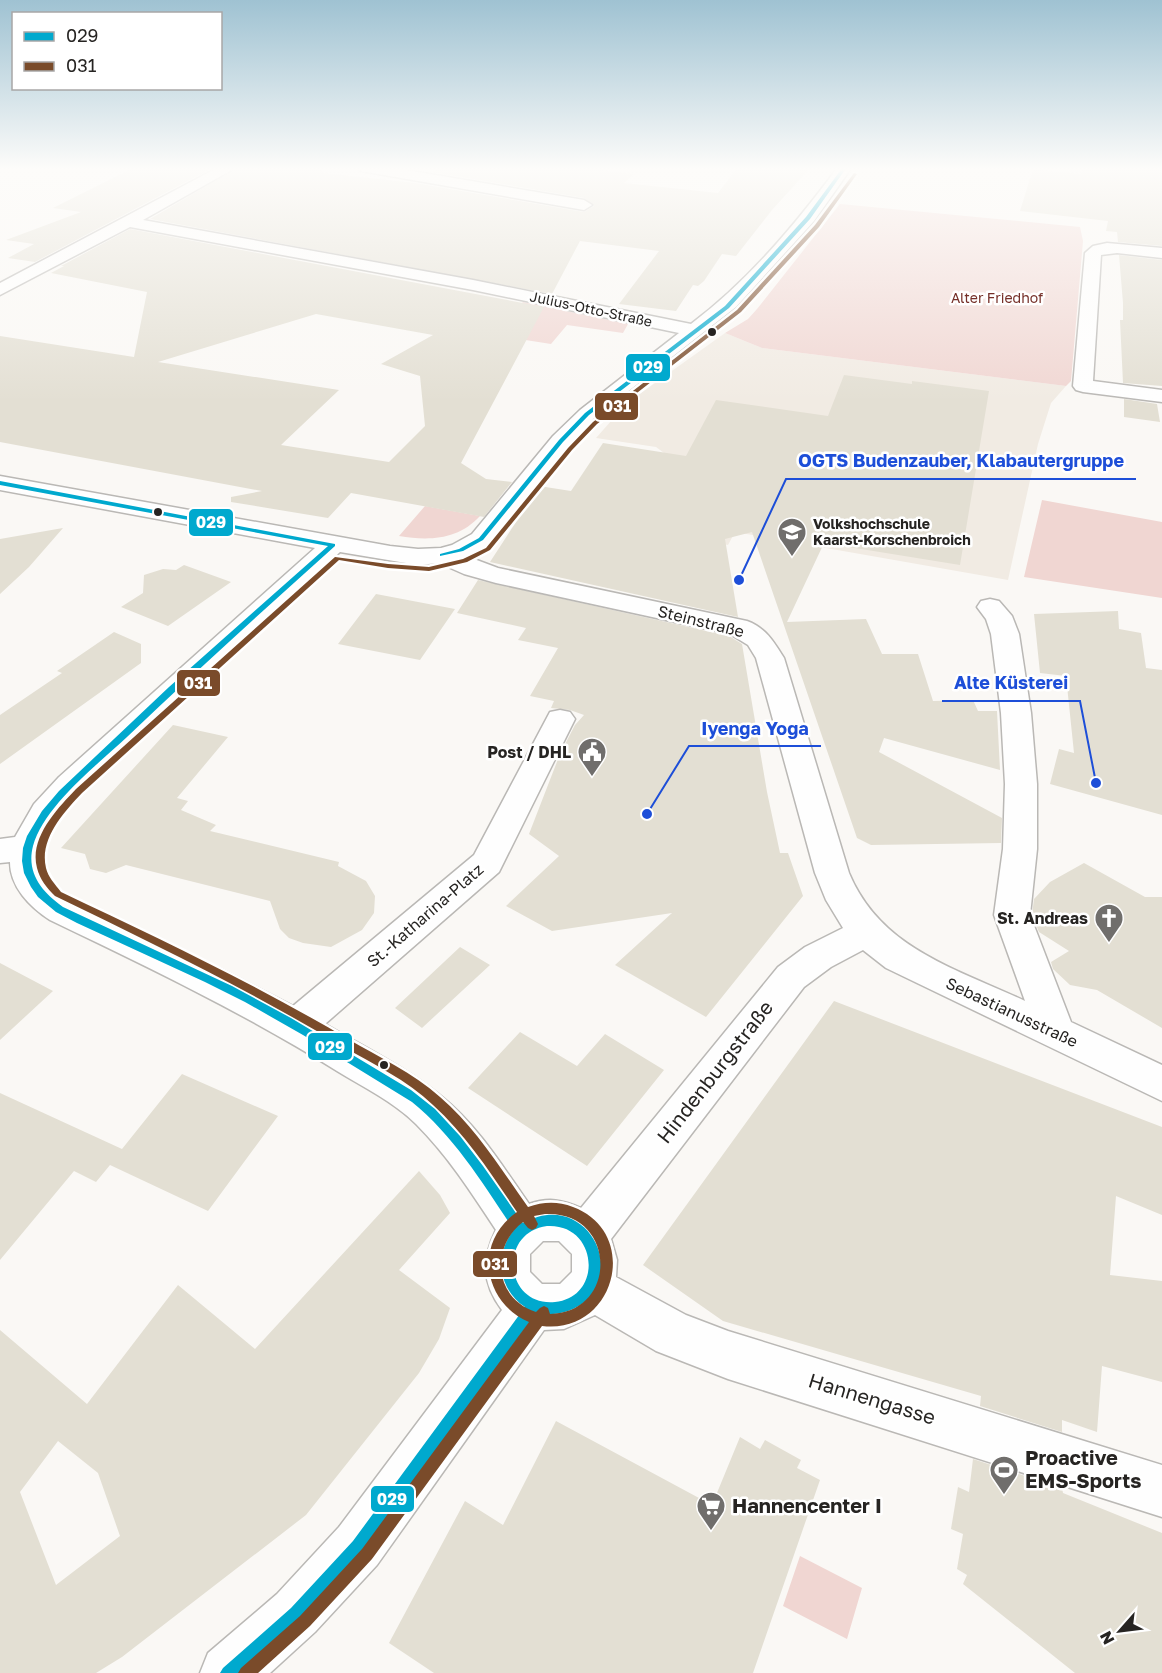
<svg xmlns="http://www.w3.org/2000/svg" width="1162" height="1673" font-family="'Golos Text',sans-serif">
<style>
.built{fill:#f1ebe3}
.green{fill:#f0d6d2}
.building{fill:#e3dfd3;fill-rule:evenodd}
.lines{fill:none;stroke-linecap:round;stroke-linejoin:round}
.street-casing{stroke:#bab8b5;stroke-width:3}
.street{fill:#fefefe;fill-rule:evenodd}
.bus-1-casing{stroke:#fff;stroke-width:5}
.bus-2-casing{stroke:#fff;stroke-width:5}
.bus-1{fill:#00a9ce;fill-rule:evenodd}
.bus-2{fill:#7a4b2a;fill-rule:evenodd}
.bus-dot{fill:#262422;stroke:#fff;stroke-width:2}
.labels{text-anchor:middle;stroke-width:5;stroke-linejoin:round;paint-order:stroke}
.far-park-label{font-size:14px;fill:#752f28;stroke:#fff}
.far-street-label{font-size:14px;fill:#262422;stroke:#fff}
.far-poi-label{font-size:14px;font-weight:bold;fill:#262422;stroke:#fff;text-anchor:start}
.street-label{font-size:16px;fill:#262422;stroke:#fff}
.poi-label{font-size:16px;font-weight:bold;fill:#262422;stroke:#fff;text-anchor:end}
.near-street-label{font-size:20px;fill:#262422;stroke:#fff}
.near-poi-label{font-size:20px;font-weight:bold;fill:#262422;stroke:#fff;text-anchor:start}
.leader{fill:none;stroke:#1d4ed8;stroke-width:2}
.callout-dot{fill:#1d4ed8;stroke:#fff;stroke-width:2}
.callout-label{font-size:18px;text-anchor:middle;font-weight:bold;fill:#1d4ed8;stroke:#fff;stroke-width:5;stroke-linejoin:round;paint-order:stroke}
.line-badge{stroke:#fff;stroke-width:2}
.badge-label{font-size:16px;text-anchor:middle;font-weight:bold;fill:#fff}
</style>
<rect width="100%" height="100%" fill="#faf8f5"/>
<path class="built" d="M725 333 762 348 1066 386 1051 403 1038 444 1008 580 735 532 728 545 664 532V453L656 447 596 438 627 403Z"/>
<path class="green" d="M840 204 1080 227 1083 241 1071 381 1066 386 762 348 725 333 748 319 757 309Z
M523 302 628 324 623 333 567 325 551 344 487 334Z
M1042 500 1162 522V598L1024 577Z
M425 506 480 516C458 540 429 541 399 536Z
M800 1556 862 1588 847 1639 783 1606Z"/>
<path class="building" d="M135 167H214L35 262 8 258 34 244 6 240 81 212 53 208Z
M239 167H305L320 169 324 173 415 183 584 212 594 206 584 198 432 172 440 167H576L634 174 624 183 718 193 738 167H811L772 210 736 256 722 254 704 281 698 286 693 285 676 311 619 304 659 251 580 241 552 294 150 219Z
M1082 167H1162V246L1118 242 1117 232 1106 231 1108 221 1020 211 1033 169 1081 174Z
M130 229 544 307 461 463 486 479 512 482 484 517 351 493 328 518 231 502V497L262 491 0 442V336L134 357 147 292 51 273 64 266H61ZM316 314 433 335 381 364 420 376 425 426 389 462 281 445 339 390 158 362Z
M1119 255 1162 260V386L1123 383 1120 320H1123V303Z
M844 375 912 384V381L989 391 960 565 824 543 787 622 866 619 882 654H918L933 701 973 700 978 711H997L1000 770 884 738 879 752 1002 818 1001 843 871 845 857 838 752 532 725 539 738 617 490 562 516 522 511 521 539 486 571 491 603 443 686 456 716 400 828 416Z
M1124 399 1157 404 1160 422 1124 417Z
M63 528 29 567 0 594V539Z
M184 565 231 582 168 626 121 607 143 593 144 575 163 569 176 570Z
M478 580 729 636 742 644 767 792 780 853H788L803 896 706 1017 615 965 672 913 552 931 506 906 559 856 529 834 560 754 575 725 584 715 570 710 551 708 554 701 530 696 558 648 518 640 526 628 457 613Z
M376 594 455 609 420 660 338 644Z
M1118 611 1119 629 1141 633 1146 668 1162 670V815L1050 784 1059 749 1074 753 1066 676 1040 673 1034 614Z
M114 632 141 644V663L0 764V715L62 673 57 671Z
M173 725 228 737 177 798 188 801 181 810 216 825 210 831 339 862 338 866 366 881 375 896 374 913 362 930 331 947 303 943 289 938 280 929 270 901 126 865 106 873 90 869 85 854 61 848Z
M1084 863 1145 897H1162V1028L1097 990 1070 985 1053 969 1051 962 1069 951 1039 932 1032 915 1034 899 1050 882Z
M460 947 490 965 422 1028 395 1008Z
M0 963 53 991 0 1040Z
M834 1001 1162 1127V1215L1116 1196 1110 1275 1162 1281V1382L1102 1366 1097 1432 1062 1420V1432L980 1406 981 1396 723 1321 643 1265Z
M520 1032 577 1066 605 1034 664 1070 587 1166 468 1088Z
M182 1074 278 1116 208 1211 110 1165 96 1182 74 1171 0 1260V1093L122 1149Z
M419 1171 440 1195 450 1213 399 1270 450 1308 439 1339 419 1373 306 1515 122 1657 96 1673H0V1330L87 1404 178 1285 255 1349ZM58 1441 98 1473 120 1536 56 1585 20 1492Z
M556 1421 712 1505 740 1437 760 1449 765 1440 801 1460 797 1468 820 1480 753 1673H434L389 1643 465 1501 503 1525Z
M973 1459 1062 1488 1063 1493 1162 1533V1673H1075L963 1584 967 1575 957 1569 963 1534 951 1529 958 1487 969 1492Z"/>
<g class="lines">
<g class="street-casing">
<path id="street" d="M219 167H237L143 220 473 280 691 324C748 281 795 225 838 167H852L814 221 736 307 594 418 569 446 490 544 466 556 498 568 747 621C766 628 774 642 784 658L849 873C881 949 955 968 1025 1001L994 915 1003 849 1005 784 1001 713 991 634 986 619 977 607 981 601 990 599 999 601 1012 616 1019 634 1031 713 1037 784V849L1030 915 1071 1022 1162 1065V1101L886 968 863 950 831 967 804 987 611 1239 617 1260 616 1277 686 1315 728 1331 1162 1465V1517L728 1379 656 1351 595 1315 564 1329 544 1330 377 1565 315 1632 270 1673H200L208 1653 277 1594 339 1527 502 1310C481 1282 482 1259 496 1230 471 1192 448 1156 416 1124 394 1102 363 1087 337 1071 244 1013 148 967 50 920 30 907 10 887 10 862L0 863V839L15 837 34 804 59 777 315 548 0 490V476L390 546 418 549 441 548 452 545 472 534 553 436 580 410 679 333 473 290 130 227 0 295V283ZM340 552 418 565 439 563 464 574 496 583 730 634 748 645 756 658 815 873 826 900 843 928 805 947 778 967 581 1208C563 1200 549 1197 529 1204 503 1167 478 1126 442 1097 407 1068 364 1047 325 1024L499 872 575 719 570 712 560 710 550 712 474 855 293 1006 223 970 74 902C54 888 38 874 45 847 56 802 104 771 135 741 202 676 271 615 340 552ZM543 1241H559L572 1254V1272L560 1284H542L530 1272V1254Z
M354 167H388L584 200 592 205 584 210 361 171Z
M1107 243 1162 248V258L1117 253 1101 255 1093 381 1162 390V402L1083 392 1076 390 1073 386 1085 253 1093 246Z"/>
</g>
<use href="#street" class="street"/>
<g class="bus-1-casing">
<path id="bus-1" d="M843 167H847L810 219 729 308 589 415 563 442 483 540 463 551 440 556V554L459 549 479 538 559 440 585 413 725 306 806 217Z
M0 481 335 544V546C265 609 195 672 127 737 97 765 44 806 33 846 26 873 42 892 63 907L232 986 291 1018 411 1090 435 1109 460 1136 483 1166 523 1223C589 1186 633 1282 573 1309 561 1314 549 1316 537 1312L363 1551 301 1618 240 1673H220L223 1668 291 1608 353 1541 525 1307C498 1289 494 1254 514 1230 484 1185 454 1136 412 1102L303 1035 245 1002 205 982 77 923 56 912 38 897 31 887 24 873 22 861 23 848 27 836 42 811 59 791 169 687 328 546 0 485ZM547 1226C598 1223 604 1297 555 1302 505 1307 497 1233 547 1226Z"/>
</g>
<g class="bus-2-casing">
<path id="bus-2" d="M854 173 857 174 819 227 741 312 597 424 572 450 490 550 467 562 429 571 388 568 339 560 82 793C64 812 39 839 46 868 48 877 55 884 61 892 158 938 255 984 348 1039 379 1057 413 1073 440 1097 476 1128 501 1169 528 1207 543 1202 557 1201 573 1207 642 1233 615 1335 542 1326L372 1559 310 1626 258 1673H238L241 1668 300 1616 362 1549 529 1322C482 1302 474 1241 517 1212 492 1175 467 1136 433 1105 407 1080 373 1064 342 1046 249 990 152 943 55 896 47 888 40 880 37 868 29 838 57 809 76 789L335 557 388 564 429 567 463 559 486 548 568 448 593 422 737 310 815 225ZM545 1214C616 1210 620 1312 550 1314L548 1308 544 1306 540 1308 536 1312C494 1299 490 1247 523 1222L528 1228 532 1230 536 1228 538 1224 534 1216Z"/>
</g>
<use href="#bus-1" class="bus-1"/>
<use href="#bus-2" class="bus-2"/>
</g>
<linearGradient id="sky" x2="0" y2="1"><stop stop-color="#9fc2d2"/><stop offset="0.42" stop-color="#fdfcfa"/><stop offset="1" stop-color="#fdfcfa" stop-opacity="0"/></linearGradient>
<rect width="1162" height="402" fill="url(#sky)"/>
<defs>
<g id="university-pin" transform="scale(1.5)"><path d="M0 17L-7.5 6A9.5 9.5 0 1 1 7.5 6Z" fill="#706e6c" stroke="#fff"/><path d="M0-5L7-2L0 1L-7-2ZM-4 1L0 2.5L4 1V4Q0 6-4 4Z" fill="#fff"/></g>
<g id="civic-pin" transform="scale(1.5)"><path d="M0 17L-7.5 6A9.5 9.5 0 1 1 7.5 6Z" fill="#706e6c" stroke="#fff"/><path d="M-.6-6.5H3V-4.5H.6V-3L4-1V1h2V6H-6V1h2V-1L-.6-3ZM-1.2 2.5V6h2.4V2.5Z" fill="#fff"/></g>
<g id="church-pin" transform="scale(1.5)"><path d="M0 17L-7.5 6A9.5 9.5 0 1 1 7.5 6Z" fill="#706e6c" stroke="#fff"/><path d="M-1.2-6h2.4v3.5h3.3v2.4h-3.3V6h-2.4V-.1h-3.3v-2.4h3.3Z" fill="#fff"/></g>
<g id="stadium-pin" transform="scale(1.5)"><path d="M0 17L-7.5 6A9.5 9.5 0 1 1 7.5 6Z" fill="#706e6c" stroke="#fff"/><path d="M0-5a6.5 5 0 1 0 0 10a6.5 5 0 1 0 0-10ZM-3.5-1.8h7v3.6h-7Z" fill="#fff"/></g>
<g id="supermarket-pin" transform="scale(1.5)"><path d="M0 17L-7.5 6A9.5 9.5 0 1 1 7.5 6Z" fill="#706e6c" stroke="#fff"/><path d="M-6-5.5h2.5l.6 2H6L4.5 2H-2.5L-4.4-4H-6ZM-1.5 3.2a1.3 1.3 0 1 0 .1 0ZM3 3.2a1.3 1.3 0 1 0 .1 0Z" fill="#fff"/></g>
</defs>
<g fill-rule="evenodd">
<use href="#university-pin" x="792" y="532"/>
<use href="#civic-pin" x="592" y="752"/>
<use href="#church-pin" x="1109" y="918"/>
<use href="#stadium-pin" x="1004" y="1470"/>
<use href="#supermarket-pin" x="711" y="1506"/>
</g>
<g class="bus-dot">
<circle cx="712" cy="332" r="5"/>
<circle cx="158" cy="512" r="5"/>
<circle cx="384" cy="1065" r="5"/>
</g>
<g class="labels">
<g class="far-park-label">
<text x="997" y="303">Alter Friedhof</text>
</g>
<g class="far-street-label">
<text transform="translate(591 309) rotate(12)" y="5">Julius-Otto-Straße</text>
</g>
<g class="far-poi-label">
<text x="813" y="529">Volkshochschule<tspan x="813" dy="16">Kaarst-Korschenbroich</tspan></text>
</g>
<g class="street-label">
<text transform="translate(701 621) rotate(14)" y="6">Steinstraße</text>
<text transform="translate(425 915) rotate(-41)" y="6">St.-Katharina-Platz</text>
<text transform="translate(1012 1012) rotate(25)" y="6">Sebastianusstraße</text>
</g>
<g class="poi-label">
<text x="571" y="758">Post / DHL</text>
<text x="1088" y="924">St. Andreas</text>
</g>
<g class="near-street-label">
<text transform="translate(715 1072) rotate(-52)" y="7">Hindenburgstraße</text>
<text transform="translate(872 1399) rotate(17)" y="7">Hannengasse</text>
</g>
<g class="near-poi-label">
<text x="1025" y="1465">Proactive<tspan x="1025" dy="23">EMS-Sports</tspan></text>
<text x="732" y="1513">Hannencenter I</text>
</g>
</g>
<path class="leader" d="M739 580L786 479H1136M1096 783L1080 701H942M647 814L689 746H821"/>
<g class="callout-dot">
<circle cx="739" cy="580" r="6"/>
<circle cx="1096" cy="783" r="6"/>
<circle cx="647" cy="814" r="6"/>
</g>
<g class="callout-label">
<text x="961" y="467">OGTS Budenzauber, Klabautergruppe</text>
<text x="1011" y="689">Alte Küsterei</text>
<text x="755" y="735">Iyenga Yoga</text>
</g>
<g class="line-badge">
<rect x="625" y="353" width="46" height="29" rx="6" fill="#00a9ce"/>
<rect x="594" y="392" width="45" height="29" rx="6" fill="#7a4b2a"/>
<rect x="188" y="508" width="46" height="29" rx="6" fill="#00a9ce"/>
<rect x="176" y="669" width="45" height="28" rx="6" fill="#7a4b2a"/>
<rect x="307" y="1032" width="46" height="29" rx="6" fill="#00a9ce"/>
<rect x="472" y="1250" width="46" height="28" rx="6" fill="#7a4b2a"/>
<rect x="370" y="1485" width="45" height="28" rx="6" fill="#00a9ce"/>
</g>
<g class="badge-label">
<text x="648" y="373">029</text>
<text x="617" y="412">031</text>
<text x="211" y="528">029</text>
<text x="198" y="689">031</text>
<text x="330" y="1053">029</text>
<text x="495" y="1270">031</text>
<text x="392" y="1505">029</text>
</g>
<rect x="12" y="12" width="210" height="78" fill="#ffffff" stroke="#a8a7a7" stroke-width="1.5"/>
<rect x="24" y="32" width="30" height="9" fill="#00a9ce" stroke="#a8a7a7" stroke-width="1.5"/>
<text x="66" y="42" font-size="18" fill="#262422">029</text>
<rect x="24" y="62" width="30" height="9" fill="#7a4b2a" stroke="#a8a7a7" stroke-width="1.5"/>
<text x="66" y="72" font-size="18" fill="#262422">031</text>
<g transform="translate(1120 1631) rotate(242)" stroke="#ffffff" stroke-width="4.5" paint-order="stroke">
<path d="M0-4.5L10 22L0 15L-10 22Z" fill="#262422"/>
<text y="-9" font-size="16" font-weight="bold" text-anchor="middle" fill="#262422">N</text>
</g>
</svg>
